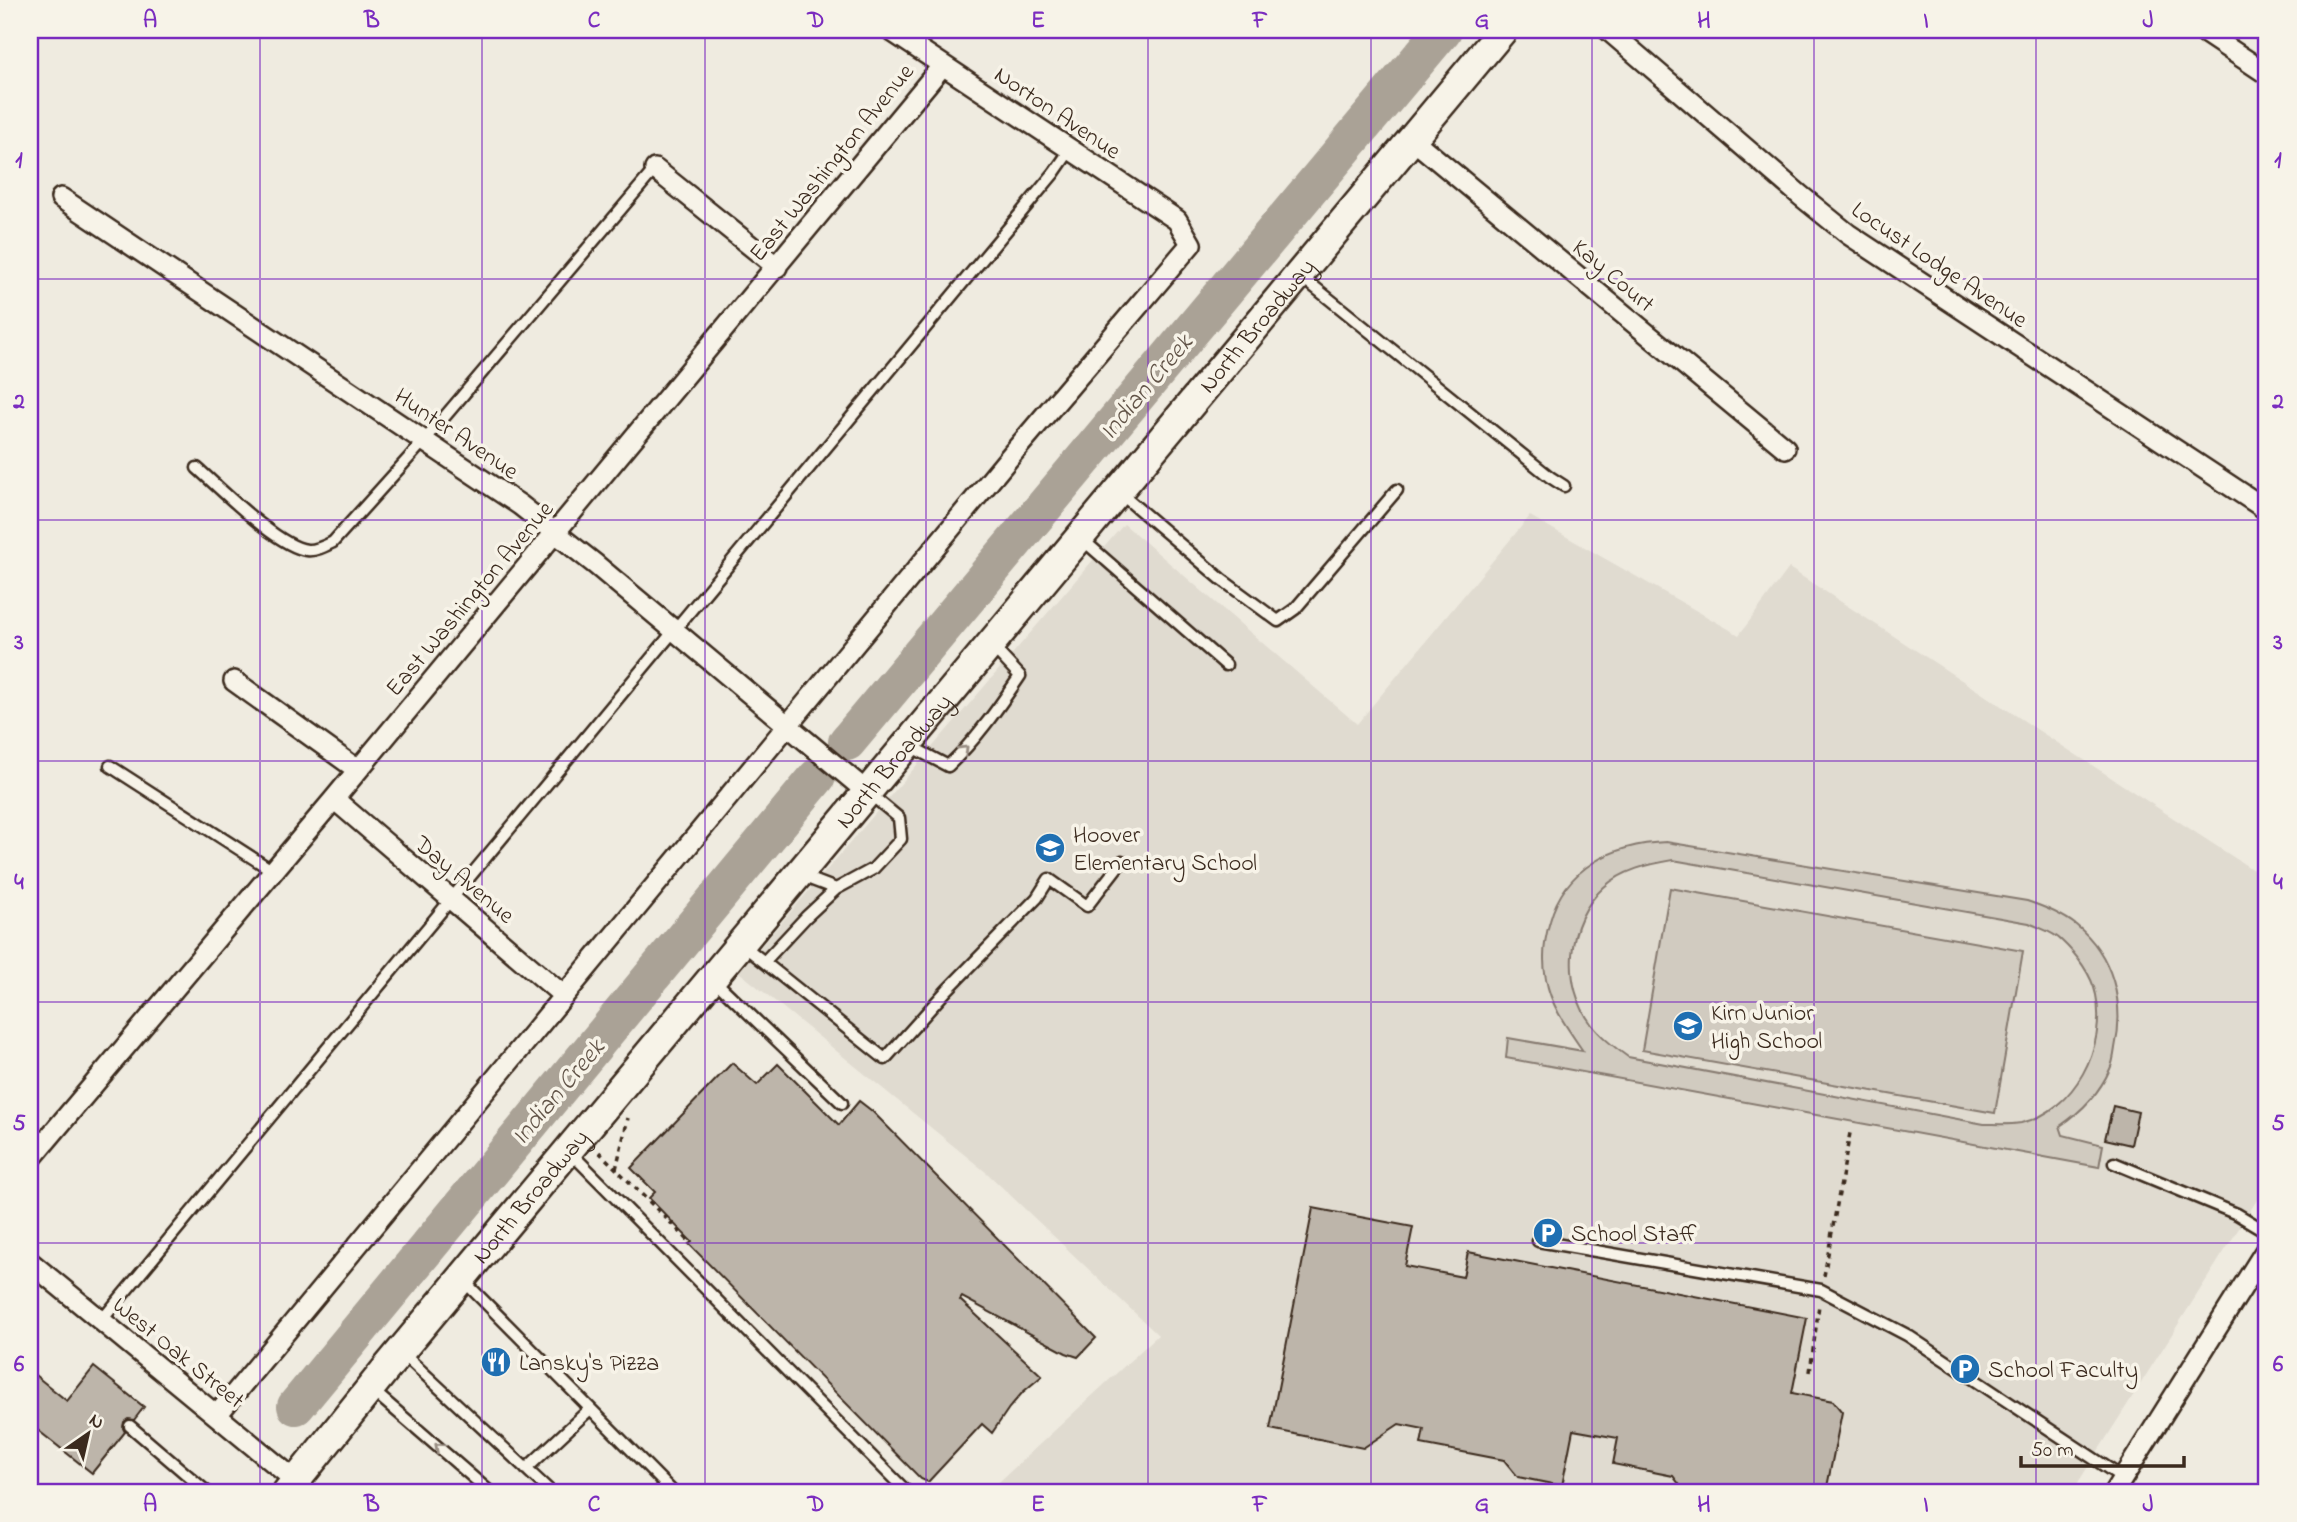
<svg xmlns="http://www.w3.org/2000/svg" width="2297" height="1522" font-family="'Indie Flower',sans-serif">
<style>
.built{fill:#e0dbd0}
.garden{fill:#d1cbc0;stroke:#867a6f;stroke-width:2;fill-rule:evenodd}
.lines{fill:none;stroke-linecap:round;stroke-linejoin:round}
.river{stroke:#aaa296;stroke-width:38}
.building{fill:#bdb5aa;stroke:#3b2a1e;stroke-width:2}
.lane-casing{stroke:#3b2a1e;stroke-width:15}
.street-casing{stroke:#3b2a1e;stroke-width:24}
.secondary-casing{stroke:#3b2a1e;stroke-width:33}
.path{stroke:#3b2a1e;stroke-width:3.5;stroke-dasharray:5 5;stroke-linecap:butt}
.lane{stroke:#f7f3e8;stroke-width:10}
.street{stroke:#f7f3e8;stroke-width:19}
.secondary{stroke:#f7f3e8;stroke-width:28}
.oneway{stroke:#998e83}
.grid{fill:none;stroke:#7b2cbf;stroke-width:2;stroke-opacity:0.55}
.labels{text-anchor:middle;stroke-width:7;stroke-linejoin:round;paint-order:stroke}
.street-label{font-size:24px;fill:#3b2a1e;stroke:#f7f3e8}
.poi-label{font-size:24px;fill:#3b2a1e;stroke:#f7f3e8;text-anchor:start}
.water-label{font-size:26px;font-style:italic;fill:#625448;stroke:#f7f3e8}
.neatline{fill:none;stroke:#7b2cbf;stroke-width:2.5}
.grid-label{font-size:23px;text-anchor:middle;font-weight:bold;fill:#7b2cbf}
</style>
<rect width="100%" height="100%" fill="#efebe0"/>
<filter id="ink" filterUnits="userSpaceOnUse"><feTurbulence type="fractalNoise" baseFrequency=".0143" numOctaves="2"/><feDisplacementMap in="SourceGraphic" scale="14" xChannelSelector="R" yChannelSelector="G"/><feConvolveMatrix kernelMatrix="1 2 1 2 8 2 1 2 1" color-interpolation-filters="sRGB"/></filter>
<g filter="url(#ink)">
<path class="built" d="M1530 516 1739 635 1789 568 2267 879V1184L2072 1492H988L1158 1335 987 1173 739 972 1124 524 1357 724Z"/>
<path class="garden" d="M1666 842 2027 901C2045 907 2062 914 2076 925 2113 955 2125 1003 2115 1048 2114 1055 2113 1063 2110 1069 2100 1092 2081 1112 2060 1126L2063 1135 2103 1145 2099 1167 1506 1058 1508 1038 1583 1051C1568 1029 1551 1007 1546 979 1542 959 1544 940 1550 921 1565 867 1614 844 1666 842ZM1673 860 2029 923C2039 928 2054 932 2062 941 2076 954 2092 975 2096 995 2107 1046 2075 1111 2021 1123 2009 1125 1996 1124 1984 1124L1628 1057C1614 1047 1602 1038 1592 1025 1561 985 1566 921 1604 887 1623 870 1649 864 1673 860Z
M1670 888 2023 951 1995 1113 1642 1050Z"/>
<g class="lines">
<path class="river" d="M847 742 1443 30
M296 1406 817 777"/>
</g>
<path class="building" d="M732 1063 757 1085 778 1064 839 1125 859 1101 872 1111 1096 1338 1078 1357 1066 1353 962 1297 960 1300 1042 1376 1023 1392 1009 1408 992 1433 982 1424 928 1482 921 1479 689 1244 692 1242 649 1198 655 1192 631 1168Z
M2113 1106 2138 1112 2131 1145 2105 1139Z
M1313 1208 1413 1227 1405 1266 1463 1277 1468 1252 1807 1318 1792 1393 1833 1401 1842 1412 1826 1492H1685L1673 1476 1613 1464 1618 1438 1573 1430 1562 1486 1518 1477 1504 1460 1421 1444 1424 1429 1399 1424 1363 1448 1270 1429Z
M94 1367 144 1407 134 1420 128 1419 124 1422 123 1428 125 1432 92 1473 30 1424V1371L67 1401Z"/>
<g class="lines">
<g class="lane-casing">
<path id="lane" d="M1302 277 1550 477 1564 486
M197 468C221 489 278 547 307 550 316 551 325 546 333 542L424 441 655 169
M1121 494 1221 579 1278 621 1295 609 1397 490
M1083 540 1226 665
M910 746 948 766C977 739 998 708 1020 676L993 647
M110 766 273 871
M802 876 836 889 873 869 901 839 899 818 870 794
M744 946 885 1059 947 990 1037 898 1049 879 1087 906 1122 861
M764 962 806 917 836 889
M715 981 842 1103
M571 1153 907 1492
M2114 1163 2237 1214 2267 1232
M1538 1241 1821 1290 1907 1335 2123 1478
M462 1279 673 1492
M101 1321 1054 173 1070 150
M401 1352 551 1492
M371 1389 490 1492
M130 1426 207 1492
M526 1469 590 1409"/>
</g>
<g class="street-casing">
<path id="street" d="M1608 30 1801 196 1848 234 2267 510
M2201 30 2267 74
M1412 139 1785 448
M655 169 777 267
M61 198 520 505 595 564 867 792
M234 681 358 770
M334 799 564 996
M30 1160 334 799 943 65
M30 1262 296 1481
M217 1415 1013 453 1191 244 1177 220 890 30
M2114 1492 2267 1248"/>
</g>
<g class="secondary-casing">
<g id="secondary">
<path id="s1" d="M287 1492 385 1370 1503 30"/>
</g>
</g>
<path class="path" d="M599 1152 689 1241
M616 1169 628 1118
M1824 1276 1850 1133
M1810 1372 1819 1305"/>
<use href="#lane" class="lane"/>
<use href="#street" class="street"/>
<use href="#secondary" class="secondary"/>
</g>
<defs><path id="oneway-chevron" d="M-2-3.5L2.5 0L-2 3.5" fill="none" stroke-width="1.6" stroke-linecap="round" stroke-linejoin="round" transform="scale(1.75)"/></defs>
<g class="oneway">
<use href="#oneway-chevron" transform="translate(964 750) rotate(-44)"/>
<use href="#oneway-chevron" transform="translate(439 1447) rotate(-138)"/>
</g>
</g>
<path class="grid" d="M260 30V1492M482 30V1492M705 30V1492M926 30V1492M1148 30V1492M1371 30V1492M1592 30V1492M1814 30V1492M2036 30V1492M30 279H2267M30 520H2267M30 761H2267M30 1002H2267M30 1243H2267"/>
<defs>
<g id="school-disc" transform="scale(1.575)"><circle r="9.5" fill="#1f6fb2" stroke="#f7f3e8"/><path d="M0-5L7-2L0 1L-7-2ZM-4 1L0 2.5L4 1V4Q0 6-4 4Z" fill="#fff"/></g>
<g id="parking-disc" transform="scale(1.575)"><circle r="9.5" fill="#1f6fb2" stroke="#f7f3e8"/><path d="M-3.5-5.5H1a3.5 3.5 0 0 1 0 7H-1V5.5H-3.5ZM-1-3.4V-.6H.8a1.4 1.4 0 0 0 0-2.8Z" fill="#fff"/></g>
<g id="restaurant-disc" transform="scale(1.575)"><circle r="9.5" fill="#1f6fb2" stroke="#f7f3e8"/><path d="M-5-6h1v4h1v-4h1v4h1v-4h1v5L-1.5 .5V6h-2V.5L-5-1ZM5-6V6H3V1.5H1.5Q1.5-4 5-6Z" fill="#fff"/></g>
</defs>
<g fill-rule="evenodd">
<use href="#school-disc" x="1050" y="848"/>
<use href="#school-disc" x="1688" y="1026"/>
<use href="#parking-disc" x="1548" y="1233"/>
<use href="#restaurant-disc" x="496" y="1362"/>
<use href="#parking-disc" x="1965" y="1369"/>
</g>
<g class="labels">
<g class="street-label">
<text transform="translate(1058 112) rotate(34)" y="8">Norton Avenue</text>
<text transform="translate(831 162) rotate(-51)" y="8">East Washington Avenue</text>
<text transform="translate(1940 264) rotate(34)" y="8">Locust Lodge Avenue</text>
<text transform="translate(1614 275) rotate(40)" y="8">Kay Court</text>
<text dy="8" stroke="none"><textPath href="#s1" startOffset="1517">North Broadway</textPath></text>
<text transform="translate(457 433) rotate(34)" y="8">Hunter Avenue</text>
<text transform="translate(469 598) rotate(-50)" y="8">East Washington Avenue</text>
<text dy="8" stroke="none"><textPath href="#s1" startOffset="950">North Broadway</textPath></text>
<text transform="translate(465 879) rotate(40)" y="8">Day Avenue</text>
<text dy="8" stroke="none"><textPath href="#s1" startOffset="383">North Broadway</textPath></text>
<text transform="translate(179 1352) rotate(39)" y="8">West Oak Street</text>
</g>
<g class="poi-label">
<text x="1073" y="842">Hoover<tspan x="1073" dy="28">Elementary School</tspan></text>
<text x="1711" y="1020">Kirn Junior<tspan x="1711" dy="28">High School</tspan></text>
<text x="1571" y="1241">School Staff</text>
<text x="519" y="1370">Lansky's Pizza</text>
<text x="1988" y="1377">School Faculty</text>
</g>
<g class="water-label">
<text transform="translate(1145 386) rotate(-50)" y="9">Indian Creek</text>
<text transform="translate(557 1091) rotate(-50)" y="9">Indian Creek</text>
</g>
</g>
<rect width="2297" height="1522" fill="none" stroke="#f7f3e8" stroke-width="77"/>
<g transform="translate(88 1434) rotate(34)" stroke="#f7f3e8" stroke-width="5" paint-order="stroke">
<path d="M0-5L12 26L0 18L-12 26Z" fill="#3b2a1e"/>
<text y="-10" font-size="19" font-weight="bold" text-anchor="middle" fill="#3b2a1e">N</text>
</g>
<path d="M2021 1456v10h163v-10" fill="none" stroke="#3b2a1e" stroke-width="3.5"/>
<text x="2031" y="1456" font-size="21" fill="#3b2a1e" stroke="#f7f3e8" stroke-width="5" paint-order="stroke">50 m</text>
<rect x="38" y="38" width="2220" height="1446" class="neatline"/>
<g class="grid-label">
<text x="150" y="27">A</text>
<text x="372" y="27">B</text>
<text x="594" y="27">C</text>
<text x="816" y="27">D</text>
<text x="1038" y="27">E</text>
<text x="1260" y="27">F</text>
<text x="1482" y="27">G</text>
<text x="1704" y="27">H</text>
<text x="1926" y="27">I</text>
<text x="2148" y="27">J</text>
<text x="19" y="167">1</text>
<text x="2278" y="167">1</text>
<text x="19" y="408">2</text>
<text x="2278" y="408">2</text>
<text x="19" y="649">3</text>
<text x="2278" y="649">3</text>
<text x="19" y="889">4</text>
<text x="2278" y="889">4</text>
<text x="19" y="1130">5</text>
<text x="2278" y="1130">5</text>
<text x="19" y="1371">6</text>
<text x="2278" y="1371">6</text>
<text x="150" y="1511">A</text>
<text x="372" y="1511">B</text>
<text x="594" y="1511">C</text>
<text x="816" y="1511">D</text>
<text x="1038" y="1511">E</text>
<text x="1260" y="1511">F</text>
<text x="1482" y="1511">G</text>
<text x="1704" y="1511">H</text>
<text x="1926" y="1511">I</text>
<text x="2148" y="1511">J</text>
</g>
</svg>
